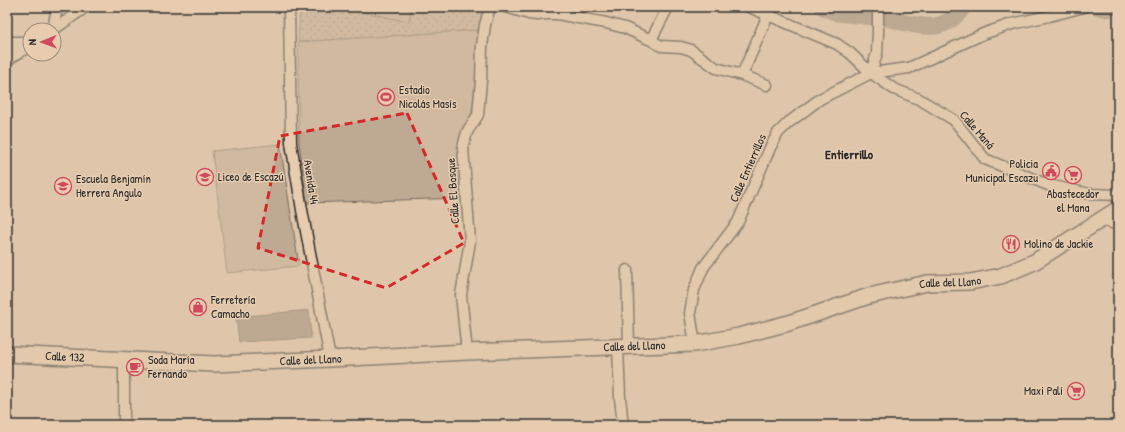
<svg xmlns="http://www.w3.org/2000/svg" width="1125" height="432" font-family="'Patrick Hand',sans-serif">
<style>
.park{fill:url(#park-dots);stroke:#746a5e}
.garden{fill:#bea992;stroke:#746a5e}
.water{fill:#948474;stroke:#6a6057}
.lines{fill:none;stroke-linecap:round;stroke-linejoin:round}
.stream{stroke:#6a6057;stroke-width:3}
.river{stroke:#948474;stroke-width:17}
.street-casing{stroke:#2b2b2b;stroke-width:13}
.secondary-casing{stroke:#2b2b2b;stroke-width:18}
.street{stroke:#e7ccaf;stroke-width:10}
.secondary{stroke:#e7ccaf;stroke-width:15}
.marked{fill:none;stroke:#d62828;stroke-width:3;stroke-dasharray:8 5;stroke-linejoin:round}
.labels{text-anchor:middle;stroke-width:3;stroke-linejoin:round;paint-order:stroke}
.poi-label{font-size:12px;fill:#2b2b2b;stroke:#e7ccaf;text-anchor:start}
.street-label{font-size:12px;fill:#2b2b2b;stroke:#e7ccaf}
.neighbourhood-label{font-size:13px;font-weight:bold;fill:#2b2b2b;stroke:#e7ccaf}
</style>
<defs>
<pattern id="park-dots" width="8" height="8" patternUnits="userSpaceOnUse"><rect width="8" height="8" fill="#bea992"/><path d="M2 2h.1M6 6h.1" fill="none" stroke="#9b8a77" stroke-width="1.8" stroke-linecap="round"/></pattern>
</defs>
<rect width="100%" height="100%" fill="#dfc6aa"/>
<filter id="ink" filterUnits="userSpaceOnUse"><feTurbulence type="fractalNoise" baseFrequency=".025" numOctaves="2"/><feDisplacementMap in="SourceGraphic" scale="8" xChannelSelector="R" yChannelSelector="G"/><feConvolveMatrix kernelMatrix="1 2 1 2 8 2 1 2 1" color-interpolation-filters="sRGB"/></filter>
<g filter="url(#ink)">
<path class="park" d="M300 7H484L478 30 298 42Z"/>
<path class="garden" d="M345 7H412L409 22 345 8Z
M478 30 476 77 471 117 460 137 462 198 307 203 299 142 298 42Z
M280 144 299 266 227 273 212 151Z"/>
<path class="water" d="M309 310 311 338 239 342 236 317Z"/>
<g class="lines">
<path class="stream" d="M1109 7 1107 9 1118 15"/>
<path class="river" d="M823 7 837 13 874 17
M1099 7 1107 9
M887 18C916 25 943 37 963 7"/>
<g class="street-casing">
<path id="street" d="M289 7 291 143 302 210 330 359
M506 7 529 14 537 15 546 14H557L606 23 625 28 651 40 661 46 681 47 691 50 716 68 742 75 767 85
M749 7 837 44 850 53 871 73 894 89 919 99 954 120 985 159 1048 185 1090 194 1118 195
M53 30 86 7
M53 30 57 7
M651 40 668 7
M7 42H30
M871 73 877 53 878 32V12L875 7
M742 75 768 15
M1103 218 1118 226
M627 270 629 346
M695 344 690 313 694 290 703 268 738 222 770 148 778 133 788 123 820 99 871 73 909 68 931 58 983 34 1012 24 1049 16 1084 7
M618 347 620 398 623 425
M467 352 461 295 470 241 463 148 467 132 478 115 481 81 482 46 485 25 490 7
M124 425V360"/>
</g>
<g class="secondary-casing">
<g id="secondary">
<path d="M7 57 30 43"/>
<path id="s1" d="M7 354 214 364 330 359 467 352 695 344 739 336 789 323 869 296 927 283 970 282 1001 276 1034 262 1118 209"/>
</g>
</g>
<use href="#street" class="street"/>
<use href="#secondary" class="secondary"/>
</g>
</g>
<path d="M0 0H1125V432H0ZM407 113 464 243 386 288 258 248 280 136Z" fill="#dfc6aa" fill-opacity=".55" fill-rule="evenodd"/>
<path class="marked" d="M407 113 464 243 386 288 258 248 280 136Z"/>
<defs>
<g id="stadium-ring" transform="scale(0.9)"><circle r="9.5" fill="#e7ccaf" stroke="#d1495b" stroke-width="1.5"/><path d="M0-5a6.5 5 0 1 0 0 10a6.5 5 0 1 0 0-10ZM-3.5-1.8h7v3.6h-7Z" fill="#d1495b"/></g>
<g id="civic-ring" transform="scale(0.9)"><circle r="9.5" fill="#e7ccaf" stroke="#d1495b" stroke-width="1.5"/><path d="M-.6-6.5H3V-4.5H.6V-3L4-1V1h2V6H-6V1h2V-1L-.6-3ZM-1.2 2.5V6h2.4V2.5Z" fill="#d1495b"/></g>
<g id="supermarket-ring" transform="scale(0.9)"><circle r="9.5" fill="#e7ccaf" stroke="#d1495b" stroke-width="1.5"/><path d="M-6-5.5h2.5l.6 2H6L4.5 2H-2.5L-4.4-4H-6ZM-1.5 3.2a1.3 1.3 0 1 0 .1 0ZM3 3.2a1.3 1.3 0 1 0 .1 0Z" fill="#d1495b"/></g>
<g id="school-ring" transform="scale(0.9)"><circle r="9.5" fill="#e7ccaf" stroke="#d1495b" stroke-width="1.5"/><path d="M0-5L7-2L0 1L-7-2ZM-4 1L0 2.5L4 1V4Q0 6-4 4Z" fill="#d1495b"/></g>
<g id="restaurant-ring" transform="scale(0.9)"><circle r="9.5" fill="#e7ccaf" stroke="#d1495b" stroke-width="1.5"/><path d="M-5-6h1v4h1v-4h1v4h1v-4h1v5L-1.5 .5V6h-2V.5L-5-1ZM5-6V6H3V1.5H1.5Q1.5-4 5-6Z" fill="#d1495b"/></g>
<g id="shop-ring" transform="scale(0.9)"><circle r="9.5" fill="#e7ccaf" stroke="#d1495b" stroke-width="1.5"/><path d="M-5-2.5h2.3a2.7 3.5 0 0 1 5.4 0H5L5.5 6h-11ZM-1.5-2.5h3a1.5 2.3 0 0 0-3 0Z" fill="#d1495b"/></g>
<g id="cafe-ring" transform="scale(0.9)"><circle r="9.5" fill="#e7ccaf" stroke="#d1495b" stroke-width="1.5"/><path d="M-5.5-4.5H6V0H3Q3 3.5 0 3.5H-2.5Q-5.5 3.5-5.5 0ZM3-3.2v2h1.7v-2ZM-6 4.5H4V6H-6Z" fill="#d1495b"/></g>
</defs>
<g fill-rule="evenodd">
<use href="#stadium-ring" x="386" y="97"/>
<use href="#civic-ring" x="1051" y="171"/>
<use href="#supermarket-ring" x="1073" y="175"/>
<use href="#school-ring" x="205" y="177"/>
<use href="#school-ring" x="63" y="186"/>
<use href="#restaurant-ring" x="1011" y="244"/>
<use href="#shop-ring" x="198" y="307"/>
<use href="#cafe-ring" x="135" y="367"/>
<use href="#supermarket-ring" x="1076" y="391"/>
</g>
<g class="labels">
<g class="poi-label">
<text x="399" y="94">Estadio<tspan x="399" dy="14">Nicolás Masís</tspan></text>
<text x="1038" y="168" text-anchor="end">Policia<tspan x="1038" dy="14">Municipal Escazu</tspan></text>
<text x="218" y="181">Liceo de Escazú</text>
<text x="76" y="183">Escuela Benjamín<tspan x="76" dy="14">Herrera Angulo</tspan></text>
<text x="1073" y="198" text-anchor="middle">Abastecedor<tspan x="1073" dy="14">el Mana</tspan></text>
<text x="1024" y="248">Molino de Jackie</text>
<text x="211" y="304">Ferretería<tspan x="211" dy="14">Camacho</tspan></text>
<text x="148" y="364">Soda María<tspan x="148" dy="14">Fernando</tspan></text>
<text x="1063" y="395" text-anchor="end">Maxi Palí</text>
</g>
<g class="street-label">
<text transform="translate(977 130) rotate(49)" y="4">Calle Maná</text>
<text transform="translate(748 168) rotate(-66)" y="4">Calle Entierrillos</text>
<text transform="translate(311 182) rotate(81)" y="4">Avenida 44</text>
<text transform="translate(453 191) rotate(-94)" y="4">Calle El Bosque</text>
<text dy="4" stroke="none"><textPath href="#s1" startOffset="952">Calle del Llano</textPath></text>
<text dy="4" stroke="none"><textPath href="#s1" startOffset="628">Calle del Llano</textPath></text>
<text dy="4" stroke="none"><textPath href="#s1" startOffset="58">Calle 132</textPath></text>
<text dy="4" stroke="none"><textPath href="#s1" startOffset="304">Calle del Llano</textPath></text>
</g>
<g class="neighbourhood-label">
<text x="849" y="159">Entierrillo</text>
</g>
</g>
<rect width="1125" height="432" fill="none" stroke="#e7ccaf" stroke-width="24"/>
<rect x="12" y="12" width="1101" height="408" fill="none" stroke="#2b2b2b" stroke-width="1.5" filter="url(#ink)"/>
<g transform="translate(42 42) rotate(269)"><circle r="19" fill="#e7ccaf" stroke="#9c8c7a"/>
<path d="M0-3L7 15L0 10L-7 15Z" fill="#d1495b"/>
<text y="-6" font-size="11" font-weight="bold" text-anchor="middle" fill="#2b2b2b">N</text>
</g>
</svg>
